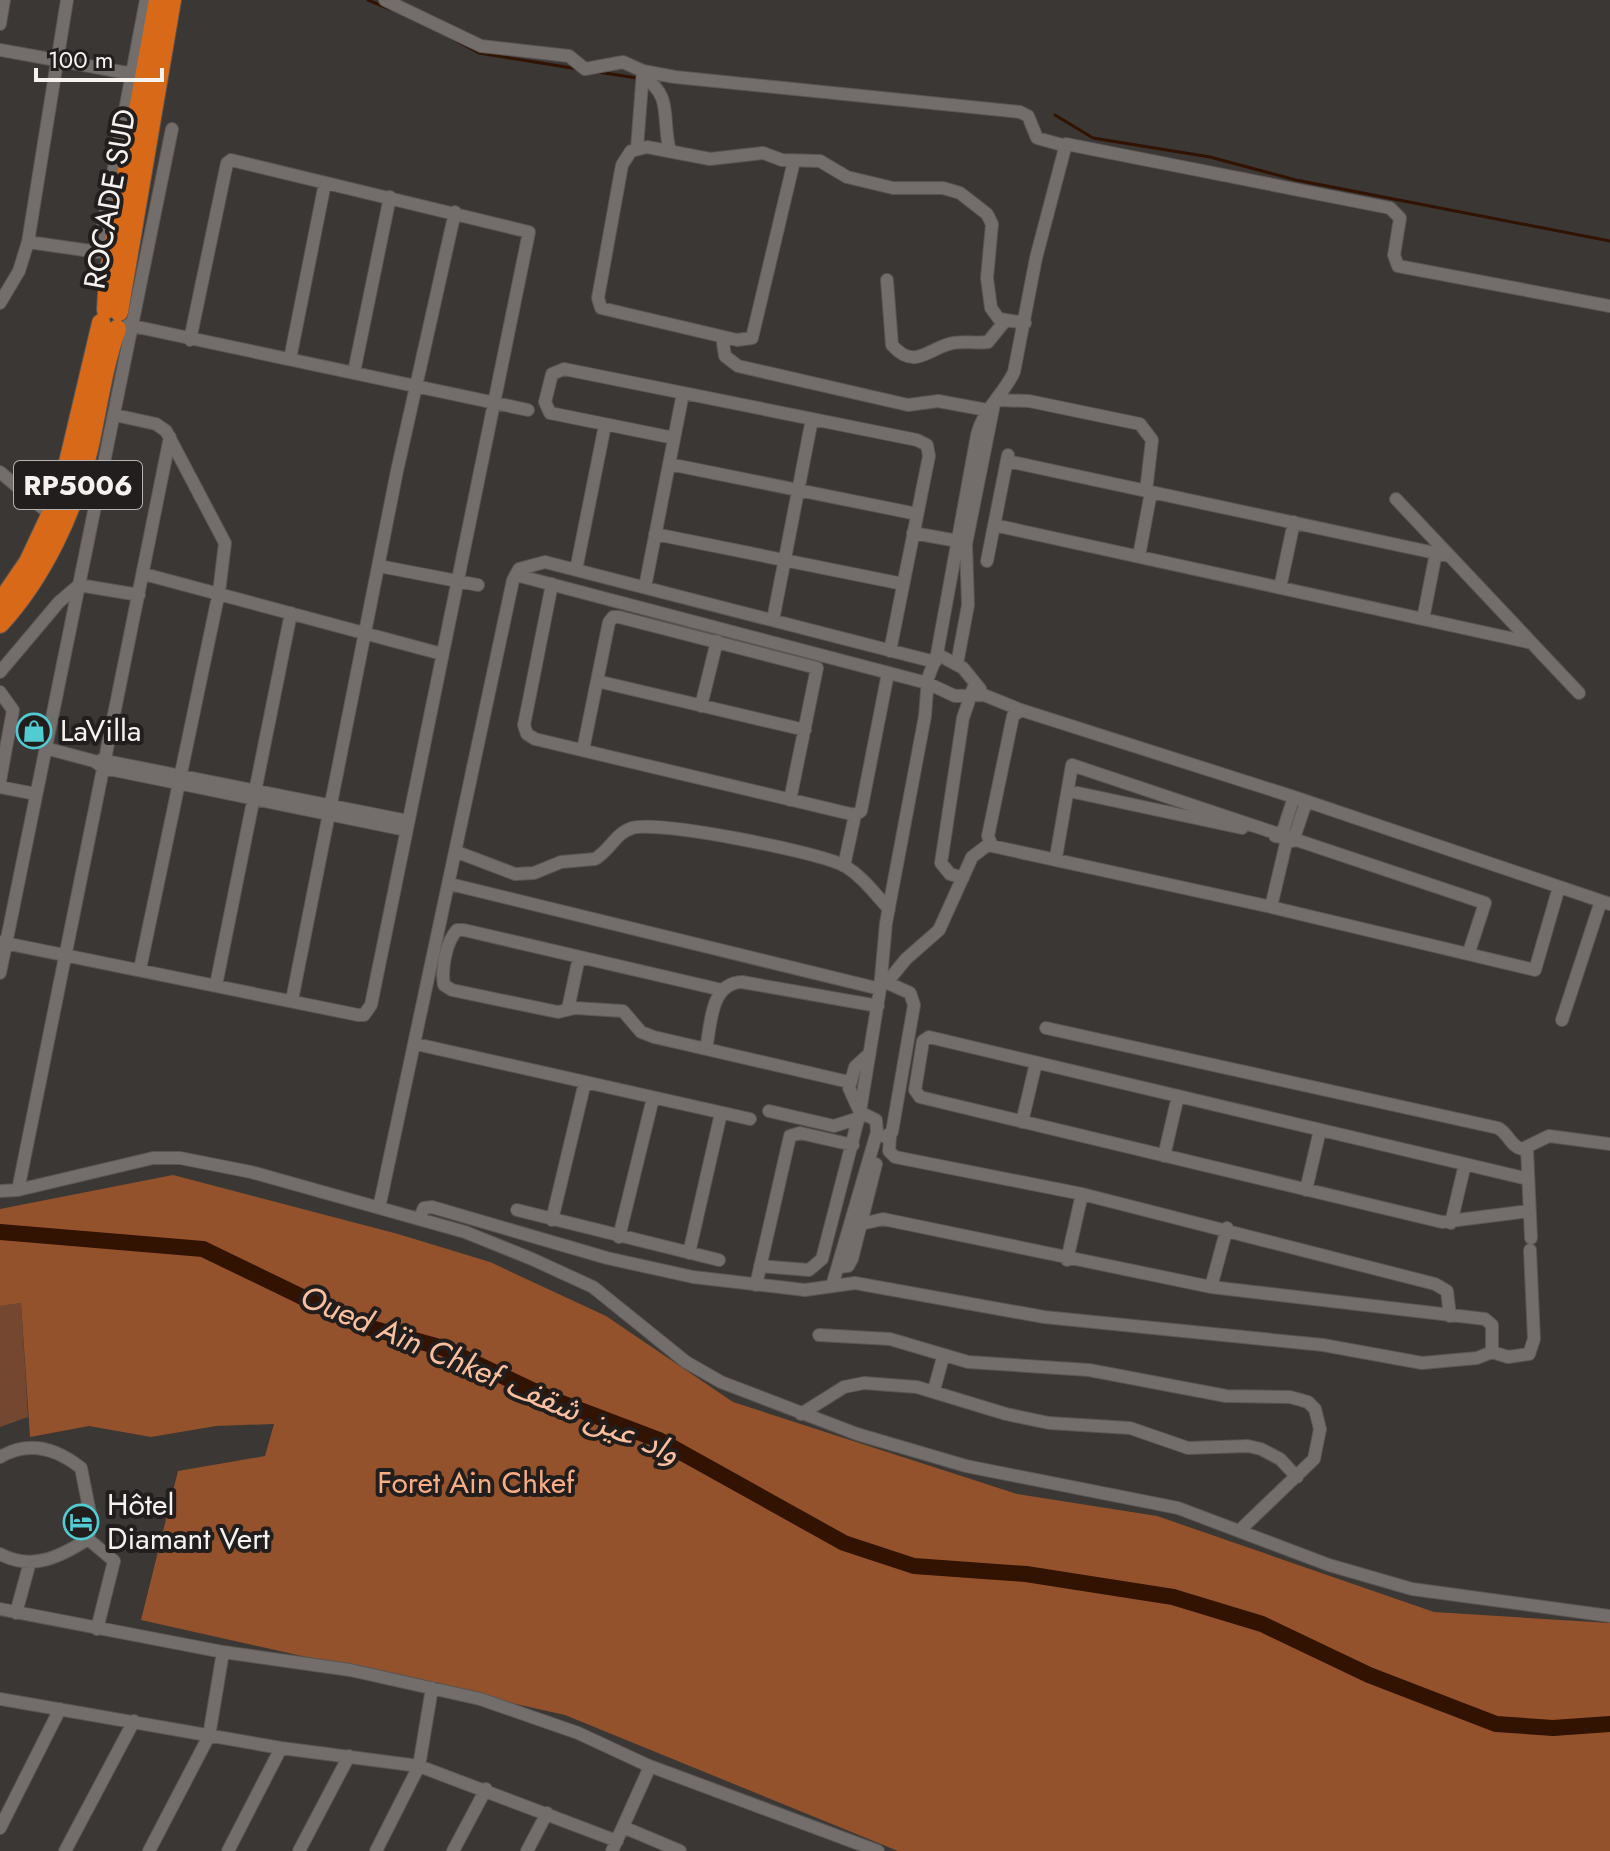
<svg xmlns="http://www.w3.org/2000/svg" width="1610" height="1851" font-family="Jost,'Noto Sans Arabic',sans-serif">
<style>
.green{fill:#744830}
.forest{fill:#93522b}
.lines{fill:none;stroke-linecap:round;stroke-linejoin:round}
.stream{stroke:#321200;stroke-width:3}
.river{stroke:#321200;stroke-width:16}
.minor-casing{stroke:#595553;stroke-width:14}
.highway-casing{stroke:#595553;stroke-width:20}
.minor{stroke:#736e6b;stroke-width:12}
.highway{stroke:#d86918;stroke-width:18}
.labels{text-anchor:middle;stroke-width:8;stroke-linejoin:round;paint-order:stroke}
.shield{fill:#211e1d;stroke:#b5b2b1;stroke-width:2}
.shield-label{font-size:28px;font-weight:bold;fill:#f5f2f0}
.street-label{font-size:30px;fill:#f5f2f0;stroke:#211e1d}
.poi-label{font-size:30px;fill:#f5f2f0;stroke:#211e1d;text-anchor:start}
.park-label{font-size:30px;fill:#f9ad83;stroke:#211e1d}
.water-label{font-size:32px;font-style:italic;fill:#f9bf9f;stroke:#211e1d}
</style>
<rect width="100%" height="100%" fill="#3b3734"/>
<path class="green" d="M21 1303 28 1417 0 1427V1306Z"/>
<path class="forest" d="M173 1175 398 1234 490 1262 606 1316 733 1402 1017 1494 1157 1516 1434 1612 1610 1623V1851H898L565 1715 141 1620 178 1471 265 1456 274 1424 216 1426 151 1437 89 1426 30 1437 21 1303 0 1306V1209Z"/>
<g class="lines">
<path class="stream" d="M368 0 390 9
M448 36 479 53 578 69
M598 72 637 78
M1055 115 1093 138 1210 157 1296 180 1610 241"/>
<path class="river" d="M0 1232 203 1249 360 1325 443 1348 551 1399 659 1440 844 1543 914 1566 1026 1574 1173 1597 1262 1624 1369 1675 1496 1724 1553 1728 1610 1724"/>
<g class="minor-casing">
<path id="minor" d="M385 0 481 46 569 56 585 69 623 62 643 71 675 77 1020 112 1028 116 1037 138 1066 146
M0 24 4 0
M0 50 133 74
M643 77C674 96 661 119 670 151
M637 148 643 71
M794 161 752 338 737 340 601 308 598 298 622 165 631 151 647 147 710 159 763 153 782 160 820 161 847 177 893 188H943L960 193 987 214 992 224 987 278 991 308 999 319 1025 323
M28 242 98 252 146 0
M887 280 892 345C914 370 927 350 949 344 961 340 975 344 988 342L1005 321
M0 303 19 271 28 242 67 0
M128 325 528 410
M722 337 725 356 738 366 908 405 938 401 987 410
M290 359 325 183
M354 372 390 197
M997 400 1029 401 1140 424 1152 440 1146 491
M115 415 156 424 166 431 225 543 219 592 140 969
M674 438 550 413 545 402 552 374 564 369 917 440 927 445 929 456 890 651
M1007 461 1449 556
M669 464 917 514
M0 472 52 516
M1396 499 1579 693
M994 525 1532 643
M913 533 958 541
M655 534 903 584
M1139 556 1151 492
M987 561 1008 455
M379 566 478 585
M576 570 605 425
M144 574 442 654
M516 575 927 683 955 696 984 695 1021 710
M552 584 524 725 527 734 535 739 855 815 861 811 888 673
M645 587 683 393
M1280 588 1294 522
M1423 619 1436 553
M773 620 812 419
M937 654 963 668 980 689
M957 664 968 605 966 544 994 404
M0 672 59 602 79 585 172 129
M597 681 805 730
M0 692 13 710 0 781
M701 706 717 641
M45 748 94 761 104 768 406 830
M583 750 609 622 613 617H619L817 668 790 800
M101 760 408 821
M0 787 36 794
M1069 791 1242 828
M1275 836 1281 837 1294 797
M1287 839 1271 907 992 846 988 836 1013 716 1021 710 1294 797 1610 904
M1293 841 1306 802
M457 852 515 874 534 873 561 862 595 859C609 851 616 833 632 828 658 820 819 852 845 866 863 877 875 894 889 909
M1056 857 1072 765 1485 903 1469 952
M844 866 855 815
M963 878 950 874 941 863 963 718 975 683
M450 884 880 989
M1271 907 1535 970 1559 887
M0 942 358 1015H364L371 1005 529 232 231 160 227 163 190 340
M0 973 79 585 139 595
M881 980 910 993 914 1005 892 1132 885 1137
M888 981 906 959 939 930 972 857 989 844
M216 985 291 613
M722 990 464 930H457C446 942 441 969 444 985L452 990 558 1012 575 1008 623 1011 641 1032 654 1037 849 1082
M292 1000 397 471 455 212
M568 1009 579 957
M1562 1020 1601 901
M1046 1028 1498 1128C1509 1134 1510 1146 1522 1149L1549 1136 1610 1144
M416 1044 750 1119
M706 1049C711 1025 710 983 742 982L878 1006
M769 1111 834 1126 859 1118
M1022 1122 1036 1063
M890 1137 889 1151 895 1157 1082 1194 1435 1284 1447 1291 1450 1316
M1527 1149 1531 1238
M1164 1156 1178 1096
M1528 1179 929 1037 923 1041 915 1090 920 1097 1442 1222 1529 1211
M18 1190 170 437
M1306 1190 1320 1130
M0 1191 18 1190 153 1158H180L251 1172 465 1232 532 1259 593 1287 686 1362 721 1382 857 1434 966 1466 1178 1508 1329 1565 1412 1589 1610 1616
M379 1208 513 580 519 569 545 562 935 662
M517 1210 719 1260
M419 1219 424 1208 432 1207 607 1258 693 1277 805 1290 855 1283 1044 1317 1323 1345 1422 1363 1477 1358 1492 1352 1508 1357 1529 1354 1534 1339 1530 1250
M552 1220 585 1082
M1451 1223 1465 1164
M861 1224 883 1219 1211 1287 1485 1319 1492 1325V1352
M619 1237 653 1098
M689 1253 721 1113
M1067 1260 1082 1194
M760 1266 809 1270 822 1259 860 1112 880 989 886 923 925 716 928 678 937 654 977 435C983 410 1003 395 1014 372L1036 258 1066 144 1390 208 1400 218 1394 255 1398 266 1610 306
M838 1267 848 1266 852 1259 876 1164
M756 1285 790 1136 800 1133 853 1145
M832 1286 877 1132 876 1120 860 1112 849 1088 855 1067 869 1054
M1211 1287 1227 1228
M819 1335 890 1339 968 1362 1089 1370 1226 1396 1290 1397 1308 1402 1315 1409 1320 1429 1314 1459 1240 1530
M934 1390 943 1357
M801 1414 844 1387 864 1383 917 1387 1006 1414 1049 1423 1130 1428 1188 1448 1248 1446 1261 1449 1280 1459 1297 1477
M0 1457C29 1440 56 1448 81 1468L91 1518 88 1539 114 1561 97 1629
M0 1554C32 1571 60 1557 88 1539
M0 1609 223 1652 350 1670 480 1699 578 1733 647 1765 648 1771 612 1851
M16 1613 30 1562
M0 1699 281 1748 419 1766 617 1841
M647 1765 878 1851
M623 1827 680 1851
M0 1828 60 1709
M65 1851 134 1721
M149 1851 209 1736 223 1652
M228 1851 281 1748
M299 1851 349 1756
M376 1851 419 1766 432 1688
M453 1851 486 1789
M527 1851 547 1813"/>
</g>
<g class="highway-casing">
<path id="highway" d="M106 310 108 275 158 0
M119 312 172 0
M0 603 28 562 61 492 101 323
M0 624C43 577 74 511 89 449 98 410 103 367 117 329"/>
</g>
<use href="#minor" class="minor"/>
<use href="#highway" class="highway"/>
</g>
<defs>
<g id="shop-ring" transform="scale(1.8)"><circle r="9.5" fill="#211e1d" stroke="#51ccd2" stroke-width="1.5"/><path d="M-5-2.5h2.3a2.7 3.5 0 0 1 5.4 0H5L5.5 6h-11ZM-1.5-2.5h3a1.5 2.3 0 0 0-3 0Z" fill="#51ccd2"/></g>
<g id="hotel-ring" transform="scale(1.8)"><circle r="9.5" fill="#211e1d" stroke="#51ccd2" stroke-width="1.5"/><path d="M-6-4.5h1.5V1H6V5H4.5V3h-9V5H-6ZM-4 0a1.8 1.8 0 1 1 3.6 0ZM.5 0V-2.5h3Q6-2.5 6 0Z" fill="#51ccd2"/></g>
</defs>
<g fill-rule="evenodd">
<use href="#shop-ring" x="34" y="731"/>
<use href="#hotel-ring" x="81" y="1522"/>
</g>
<g class="labels">
<rect class="shield" x="14" y="461" width="128" height="48" rx="6"/>
<g class="shield-label">
<text x="78" y="495">RP5006</text>
</g>
<g class="street-label">
<text transform="translate(110 199) rotate(-80)" y="10">ROCADE SUD</text>
</g>
<g class="poi-label">
<text x="60" y="741">LaVilla</text>
<text x="107" y="1515">Hôtel<tspan x="107" dy="34">Diamant Vert</tspan></text>
</g>
<g class="park-label">
<text x="476" y="1493">Foret Ain Chkef</text>
</g>
<g class="water-label">
<text transform="translate(490 1374) rotate(23)" y="11">Oued Aïn Chkef واد عين شقف</text>
</g>
</g>
<path d="M36 68v12h126v-12" fill="none" stroke="#f5f2f0" stroke-width="4"/>
<text x="48" y="68" font-size="24" fill="#f5f2f0" stroke="#211e1d" stroke-width="6" paint-order="stroke">100 m</text>
</svg>
